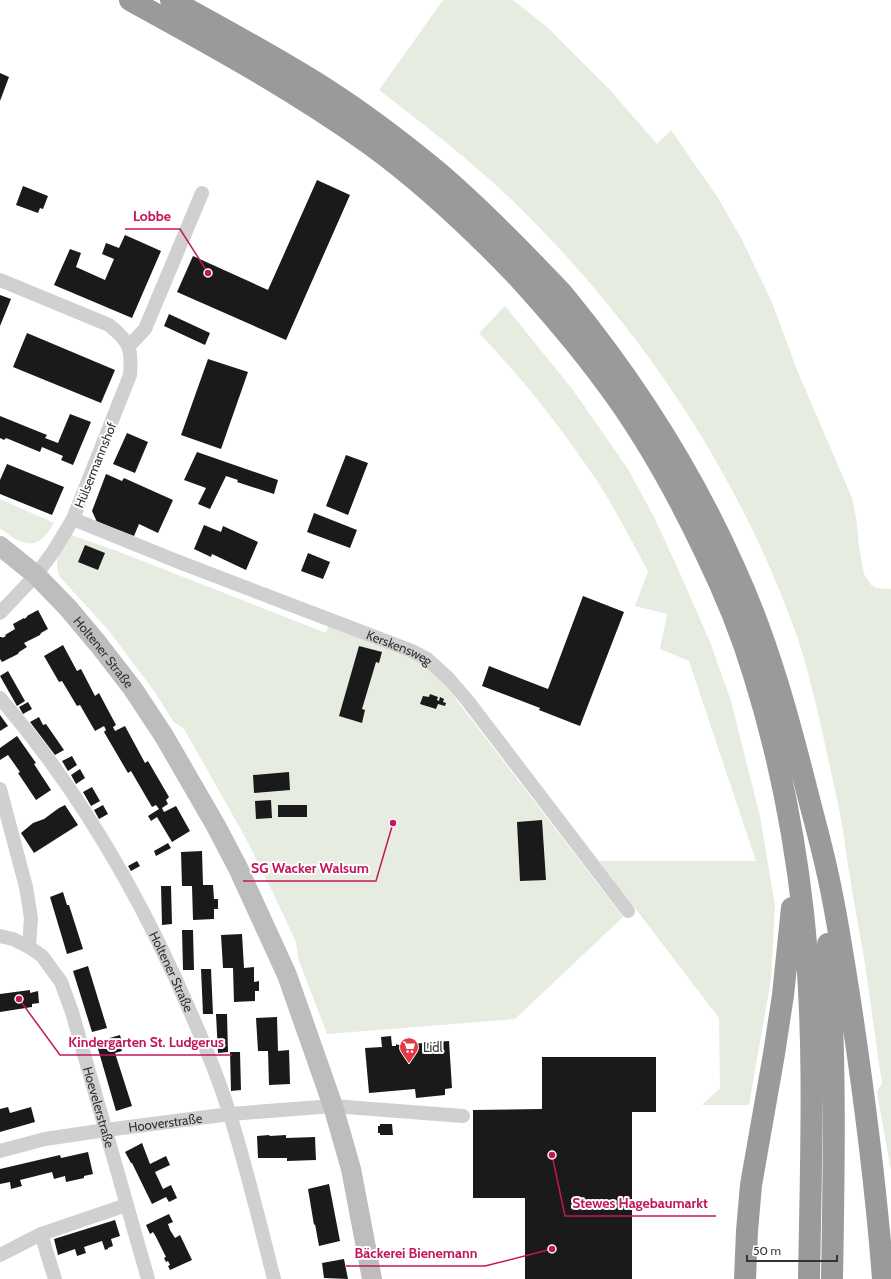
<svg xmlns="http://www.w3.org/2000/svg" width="891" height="1279" font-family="Cabin,sans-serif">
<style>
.green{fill:#e6ecdf}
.building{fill:#1a1a1a}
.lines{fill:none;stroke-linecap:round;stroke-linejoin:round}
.street{stroke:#d0d0d0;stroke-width:14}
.secondary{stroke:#bdbdbd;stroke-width:20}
.highway{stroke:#9a9a9a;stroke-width:22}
.labels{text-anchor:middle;stroke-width:4;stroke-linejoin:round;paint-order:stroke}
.street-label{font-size:13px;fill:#333;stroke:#fff}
.poi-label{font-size:13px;fill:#333;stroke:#fff;text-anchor:start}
.leader{fill:none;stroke:#c2185b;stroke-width:1.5}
.callout-dot{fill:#c2185b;stroke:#fff;stroke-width:1.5}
.callout-label{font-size:14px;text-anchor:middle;font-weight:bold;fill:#c2185b;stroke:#fff;stroke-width:4;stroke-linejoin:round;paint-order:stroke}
</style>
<rect width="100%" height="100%" fill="#fff"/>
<path class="green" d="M443 0H513L547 27 610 90 657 144 671 130 718 198 742 240 771 300 797 370 852 498 856 517 859 546 864 574 871 585 876 588 891 589V1171L877 1092 882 1083C875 1039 870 995 863 951 858 924 853 898 849 871 846 856 845 840 842 825 837 795 829 765 823 735 816 703 808 670 798 639 740 474 641 327 517 205 474 163 427 127 379 90Z
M505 306 573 390 628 469 655 519 678 569 710 642 731 701 760 816 775 906 771 979 749 1105H702L720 1088 719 1018 599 861H756L689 661 660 649 667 614 635 606 648 571C631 540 615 508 595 478 561 427 522 378 479 333Z
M0 499 54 523C37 553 23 546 0 528Z
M71 535 117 551 326 633 328 626 416 660 441 680 623 917 515 1019 327 1034 298 958 296 942 274 895 244 835 184 729 173 721 155 692 109 631 60 577C52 559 61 550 71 535Z"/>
<path class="building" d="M0 73 9 77 0 101Z
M317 180 350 195 286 340 177 292 193 256 268 290Z
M23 186 48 196 43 209 40 208 38 213 16 205Z
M125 235 161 251 132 318 54 285 70 249 81 253 76 267 105 280 114 259 102 254 106 243 119 248Z
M0 295 11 299 0 326Z
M169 314 210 333 205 345 164 326Z
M27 333 115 370 101 403 13 367Z
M208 359 248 372 221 449 181 435Z
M70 414 91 422 73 465 61 460 63 456 42 447 40 452 6 438 4 440 0 438V416L47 435 45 438 58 443Z
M127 433 148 442 135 473 113 464Z
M197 452 278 480 274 494 237 482 238 480 226 476 210 509 198 504 206 488 184 480Z
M346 455 368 463 348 515 326 506Z
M7 464 64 487 52 515 0 494V480Z
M106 474 122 481 124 478 173 500 158 533 139 524 134 536 97 522 92 511Z
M314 513 357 530 350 548 307 532Z
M204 525 221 532 223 526 258 542 246 570 212 554 211 557 194 549Z
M85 545 105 553 98 570 78 562Z
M308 553 330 562 323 579 301 571Z
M583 596 624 612 580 726 539 710 540 708 482 686 489 666 548 689Z
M38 610 48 629 41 633 40 635 24 643 27 647 19 652 18 654 2 662 0 659V637H2V638L6 636 5 635 15 629 13 624 24 618V619L27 617V616Z
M63 645 77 671 81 669 95 696 99 693 116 725 113 727 115 731 125 726 145 763 148 761 169 797 166 800 168 804 162 808 164 812 176 806 190 831 172 842 157 817 151 821 148 816 159 809 156 805 152 807 131 771 128 773 104 732 106 730 104 726 95 731 80 705 77 706 62 681 59 682 44 656Z
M359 646 382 652 379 663 376 662 362 709 365 710 362 723 339 716Z
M8 671 25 701 17 706 0 676Z
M430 694 438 697 437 700 439 701 440 697 444 699 443 702 446 703 445 706 438 704 436 709 420 704 423 696 429 697Z
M28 702 32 709 23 714 19 707Z
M0 715 8 726 0 731Z
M39 717 43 725 46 724 64 750 55 755 30 722Z
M17 736 36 763 34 764 51 790 36 800 18 773 20 772 8 755 0 760V748Z
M72 756 77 765 68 771 62 761Z
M80 769 85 778 76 784 71 775Z
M289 772 290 790 254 793 253 775Z
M92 787 100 801 91 806 83 792Z
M271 800 272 818 256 819 255 801Z
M65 805 78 825 34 853 21 833 33 823 44 819 59 808Z
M103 805 108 814 99 819 94 810Z
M278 805H307V817H278Z
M542 820 546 880 520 881 517 822Z
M168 843 171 848 156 856 154 851Z
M202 851 203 885H213L214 899H218V909H214V919L193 920 192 886H182L181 852Z
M137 861 140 866 131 871 128 866Z
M161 886H171L172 924 162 925Z
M63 892 67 905H69L83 949 67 954 50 897Z
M182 930H193L194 970H183Z
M242 934 244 968 254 967V982L259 981V991H255V1001L234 1002 233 968H223L221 935Z
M88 966 107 1028 92 1032 73 971Z
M201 969H211L213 1014H203Z
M30 990V993L38 991 39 1003 32 1004V1007L0 1012V994Z
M216 1014H227L228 1052 218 1053Z
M277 1017 278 1051 289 1050 290 1084 269 1085 268 1051H258L256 1018Z
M120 1035 122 1042 119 1043 122 1051 115 1053 132 1106 116 1111 96 1042Z
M391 1036 392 1046H396V1044L398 1045 449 1041 452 1088 445 1089V1095L416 1098 415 1089 369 1093 365 1048 382 1047 381 1037Z
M230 1052H240L241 1090 231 1091Z
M542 1057H656V1112H632V1279H525V1198H473V1110L542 1109Z
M8 1107 10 1113 31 1107 35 1122 0 1132V1109Z
M380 1124H392L393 1135H380V1133H378V1126H380Z
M269 1135 270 1136 286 1135V1138L315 1137 316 1160 287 1161V1158H258L257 1136Z
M142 1143 150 1164 166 1156 170 1165 155 1172 163 1189 171 1185 177 1198 169 1202 166 1197 152 1204 132 1163H131L125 1152Z
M88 1152 93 1174 84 1176V1178L66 1182 65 1176 54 1179 52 1172 20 1180 22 1186 11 1189 10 1182 0 1184V1169L60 1155 61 1158Z
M329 1184 340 1241 319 1246 315 1224 314 1225 308 1189Z
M169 1214 173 1222 168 1224 170 1230 175 1238 180 1235 192 1260 170 1270 168 1266 170 1265 168 1261 166 1262 164 1258 166 1257 156 1237 153 1232 150 1234 146 1225Z
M115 1220 120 1236 111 1239 113 1246 108 1248V1249L105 1250 102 1241 84 1247 86 1253 77 1256 75 1249 58 1255 54 1239Z
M344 1259 348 1279 324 1278 322 1263Z"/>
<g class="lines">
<g class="street">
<path d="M0 280 109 325C130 342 132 348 130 375L73 519 53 552 36 575 0 613"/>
<path d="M129 346 145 329 202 193"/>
<path id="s1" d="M73 519 179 562 412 651 427 659 448 678 467 700 628 911"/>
<path id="s2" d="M0 698C79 790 141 897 189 1009 204 1043 219 1079 230 1115 247 1169 260 1224 274 1279"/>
<path d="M0 789 26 887 31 918 29 947"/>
<path id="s3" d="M0 936 13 939 29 947 42 956 61 982 72 1012 148 1279"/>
<path id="s4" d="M0 1151 45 1139 106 1130 230 1114 333 1106 463 1116"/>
<path d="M41 1234 55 1279"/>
<path d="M0 1255 41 1234 126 1205"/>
</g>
<path class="secondary" id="s5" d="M0 546 36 575 68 608 99 645 133 689 164 736 216 826 238 868 287 975 333 1106 351 1169 372 1279"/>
<path class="highway" d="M130 0C212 45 294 90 371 145 423 183 471 228 516 275 548 310 578 345 606 383 645 435 677 493 705 552 724 591 741 632 754 675 778 752 794 832 803 912 816 1034 811 1157 809 1279
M171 0C223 29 276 57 326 89 365 114 403 143 438 172 472 201 503 232 534 264 544 275 556 286 566 298 633 380 691 470 734 567 769 643 790 723 810 803 816 826 822 848 827 871 837 914 843 958 850 1001 864 1094 876 1186 883 1279
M828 944C836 1056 834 1167 832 1279
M745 1279 747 1231 751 1185 774 1054 783 995 792 908"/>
</g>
<defs>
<g id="supermarket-pin" transform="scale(1)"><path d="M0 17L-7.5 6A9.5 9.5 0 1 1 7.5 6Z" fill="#e63946" stroke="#fff"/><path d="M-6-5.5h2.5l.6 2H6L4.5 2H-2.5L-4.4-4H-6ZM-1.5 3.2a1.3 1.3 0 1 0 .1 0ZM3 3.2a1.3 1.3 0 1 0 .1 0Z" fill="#fff"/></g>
</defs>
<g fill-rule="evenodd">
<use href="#supermarket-pin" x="409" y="1047"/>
</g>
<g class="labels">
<g class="street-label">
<text transform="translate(95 465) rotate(-68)" y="5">Hülsermannshof</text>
<text dy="5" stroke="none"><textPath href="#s1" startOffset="351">Kerskensweg</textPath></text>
<text dy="5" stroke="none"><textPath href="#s5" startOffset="149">Holtener Straße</textPath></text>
<text dy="5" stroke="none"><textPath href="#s2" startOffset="324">Holtener Straße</textPath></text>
<text dy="5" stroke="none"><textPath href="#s3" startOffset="210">Hoevelerstraße</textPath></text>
<text dy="5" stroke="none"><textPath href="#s4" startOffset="168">Hooverstraße</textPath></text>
</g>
<g class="poi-label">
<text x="423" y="1052">Lidl</text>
</g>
</g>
<path class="leader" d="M208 273L180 229H125M393 823L376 881H243M19 999L60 1055H232M552 1155L565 1216H716M552 1249L485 1266H346"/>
<g class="callout-dot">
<circle cx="208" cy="273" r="4"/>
<circle cx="393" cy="823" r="4"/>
<circle cx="19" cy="999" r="4"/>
<circle cx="552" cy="1155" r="4"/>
<circle cx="552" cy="1249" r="4"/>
</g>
<g class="callout-label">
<text x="152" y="221">Lobbe</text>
<text x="310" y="873">SG Wacker Walsum</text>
<text x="146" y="1047">Kindergarten St. Ludgerus</text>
<text x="640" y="1208">Stewes Hagebaumarkt</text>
<text x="416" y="1258">Bäckerei Bienemann</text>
</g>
<path d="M747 1255v6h90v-6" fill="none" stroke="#333333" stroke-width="2"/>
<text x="753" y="1255" font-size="12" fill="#333333" stroke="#ffffff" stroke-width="3" paint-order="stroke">50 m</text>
</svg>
